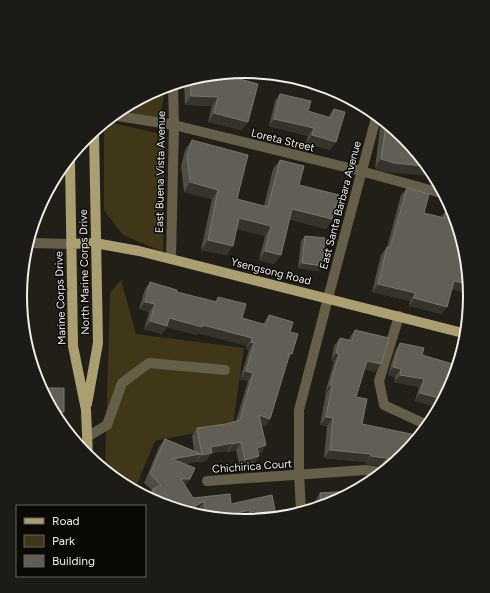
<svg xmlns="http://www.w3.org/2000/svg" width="490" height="593" font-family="Figtree,sans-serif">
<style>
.green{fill:#3f3718}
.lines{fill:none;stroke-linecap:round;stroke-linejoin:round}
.minor{stroke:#655f49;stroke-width:10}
.major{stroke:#ab9f71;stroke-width:10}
.wall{fill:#504d44}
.shaded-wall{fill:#36332b}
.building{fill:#615e56;stroke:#78756d}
.labels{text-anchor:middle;stroke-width:3;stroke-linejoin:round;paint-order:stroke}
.street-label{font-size:11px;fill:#f0eee8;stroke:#0a0906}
.rim{fill:none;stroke:#f0eee8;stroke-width:2}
</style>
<rect width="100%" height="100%" fill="#211f17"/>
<path class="green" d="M164 96 159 118 124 112 147 97Z
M113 123 165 135 163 252 123 235 104 210V132Z
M121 280 136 334 244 348 233 425 155 441 135 489 105 469 110 293Z"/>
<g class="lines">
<path class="minor" d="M118 116 174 125 361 171 441 193
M31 243 71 244
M171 259 174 125 173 86
M399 316 379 381 384 405 425 424
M87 437 107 425 122 383 149 363 225 370
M207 481 365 470 379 472
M301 510 299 474V410L328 298 376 118"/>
<path class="major" d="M70 161 73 346 86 410 88 457
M71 244 95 243 139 251 463 333
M87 404 98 343 94 132"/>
</g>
<path class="wall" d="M225 75 242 130 208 122 212 106 185 105 184 84Z
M280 94 308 111 328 117 334 109 330 150 306 143 308 136 269 126 275 101Z
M383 123 404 138 387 172 375 168 380 128Z
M192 140 237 199 264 206 273 169 280 160 299 185 332 219 326 229 289 219 281 255 274 264 259 260 265 236 237 229 227 255 201 250 212 199 184 192 181 166 185 150Z
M407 188 424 213 441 217 447 209 453 211 469 294 452 289 442 314 409 306 410 301 372 292 381 255 387 247 401 195Z
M305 236 322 266 318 271 298 268 301 241Z
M150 282 177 292 215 302 218 297 242 318 263 324 269 315 290 332 292 354 287 361 270 419 265 426 261 425 266 445 261 453H259L254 464 240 467 236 450 228 452 227 451 211 453 206 461 196 462V461L195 462 185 464 190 479 185 486 193 498 231 504 276 515 245 522 244 518 237 520 199 512V509L195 512 159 504 147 497 152 490 144 483 159 447 165 439 194 451 192 436 197 428 226 424 236 421 248 381 240 379 249 350 246 349 247 346 198 333 197 335 167 327 162 334 144 329 149 312 139 309 145 289Z
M355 330 375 372 364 369 356 397 362 424 404 456 384 469 383 467 380 466 365 464 366 462 324 458 327 426 320 425 326 393H325L334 362 331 361 334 346 340 338 349 340 350 337Z
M400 343 422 355 453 383 437 407 415 401 419 387 394 382 395 377 388 375 395 351Z
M320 493 331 504 315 508V501Z"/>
<path class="shaded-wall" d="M340 95 354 104 338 98Z
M191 96 218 97 212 106 185 105Z
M214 113 248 122 242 130 208 122Z
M274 119 314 128 308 136 269 126Z
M312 135 336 142 330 150 306 143Z
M381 159 423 166 430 176 387 172 375 168Z
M190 182 218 190 212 199 184 192Z
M292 209 332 219 326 229 285 218Z
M239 218 271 226 265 236 232 228Z
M208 240 233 246 227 255 201 250Z
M265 251 281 255 274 264 259 260Z
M302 263 322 266 318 271 298 268Z
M454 281 468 284 469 294 448 288Z
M378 284 415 293 410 301 372 292Z
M414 298 447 307 442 314 409 306Z
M145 302 155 304 149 312 139 309Z
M169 318 203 325 252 338 247 346 198 333 197 335 167 327 162 334 144 329 150 321Z
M251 342 254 343 249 350 246 349Z
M290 353 292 354 287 361Z
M336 353 339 354 334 362 331 361Z
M367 361 381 364 375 372 361 368Z
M393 367 401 369 395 377 388 375Z
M246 371 253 373 248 381 240 379Z
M400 375 424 379 419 387 394 382Z
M330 385 332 386 326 393H325Z
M420 393 442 399 437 407 415 401Z
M57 412H64L60 417Z
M259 415 270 419 265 426 253 423Z
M326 417 333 418 327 426 320 425Z
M241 442 236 450 228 452 233 444Z
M233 443 227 451 211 453 206 461 196 462 202 455 211 447Z
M266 445 261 453 252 455 257 448Z
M330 450 371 454 366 462 324 458Z
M201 454 195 462 166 467 172 459Z
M259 456 254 464 240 467 245 460Z
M371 456 386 458 380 466 365 464Z
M391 462 393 463 387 467Z
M181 479H190L184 487Z
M204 501 199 509 195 512 189 510Z
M250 510 244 518 237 520 229 518 232 514Z"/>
<path class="building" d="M225 75 258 84 248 122 214 113 218 97 191 96 190 82Z
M280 94 311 101 308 111 331 118 334 109 345 112 336 142 312 135 314 128 274 119Z
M386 125 404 138 423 166 394 163 381 159Z
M192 140 248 155 237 199 268 207 280 160 304 166 299 185 339 195 332 219 292 209 281 255 265 251 271 226 239 218 233 246 208 240 218 190 190 182 187 156Z
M407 188 429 194 424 213 444 218 447 209 453 211 468 284 454 281 447 307 414 298 415 293 378 284 387 247 390 248Z
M305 236 325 238 322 266 302 263Z
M150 282 177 290V292L217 302 218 297 246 304 242 318 266 325 269 315 293 322 290 332 298 334 292 354 290 353 270 419 259 415 266 445 257 448 259 456 245 460 241 442 233 444V443L211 447 212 453 202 455 197 428 226 424 240 420 253 373 246 371 254 343 251 342 252 338 203 325 202 327 169 318 167 326 150 321 155 304 145 302Z
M355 330 389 338 381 364 367 361 356 397 367 399 362 424 411 434 417 436 404 456 393 463 391 462 389 459 386 458 371 456V454L330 450 333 418 326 417 332 386 330 385 339 354 336 353 340 338 352 341Z
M400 343 424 348 422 355 456 365 453 383 442 399 420 393 424 379 400 375 401 369 393 367Z
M41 388H64V412H57Z
M165 439 201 454 172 459 195 468 190 479H181L193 498 230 494 231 504 272 495 276 515 252 520 250 510 232 514V519L206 514 204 501 189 510 161 505 152 490 161 485 150 474Z
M351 491 331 504 321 506 320 493Z"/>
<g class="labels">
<g class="street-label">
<text transform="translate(283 140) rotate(14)" y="4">Loreta Street</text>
<text transform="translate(160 172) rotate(-89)" y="4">East Buena Vista Avenue</text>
<text transform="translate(340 205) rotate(-75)" y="4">East Santa Barbara Avenue</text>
<text transform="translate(271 271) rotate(14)" y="4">Ysengsong Road</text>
<text transform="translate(84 272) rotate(-91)" y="4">North Marine Corps Drive</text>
<text transform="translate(60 298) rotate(-92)" y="4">Marine Corps Drive</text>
<text transform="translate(252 466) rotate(-4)" y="4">Chichirica Court</text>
</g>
</g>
<path d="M0 0H490V593H0ZM27 296a218 218 0 1 1 436 0a218 218 0 1 1-436 0Z" fill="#1c1b18" fill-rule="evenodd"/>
<path class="rim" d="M27 296a218 218 0 1 1 436 0a218 218 0 1 1-436 0Z"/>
<rect x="16" y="505" width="130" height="72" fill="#0a0906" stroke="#666560"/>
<rect x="24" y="518" width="20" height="6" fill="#ab9f71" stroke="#666560"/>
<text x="52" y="525" font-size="12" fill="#f0eee8">Road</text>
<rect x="24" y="535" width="20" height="12" fill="#3f3718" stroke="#666560"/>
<text x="52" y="545" font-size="12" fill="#f0eee8">Park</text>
<rect x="24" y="555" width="20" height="12" fill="#615e56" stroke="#666560"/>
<text x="52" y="565" font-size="12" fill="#f0eee8">Building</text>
</svg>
